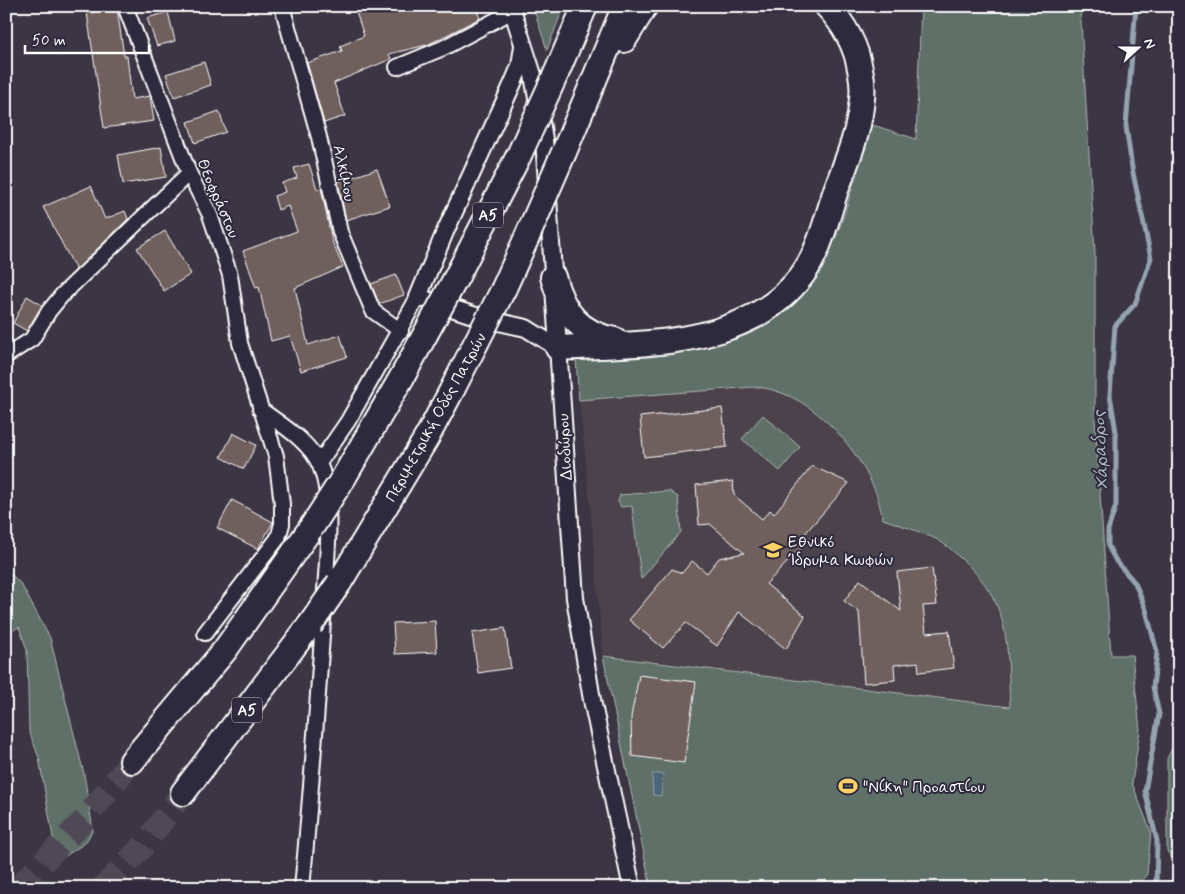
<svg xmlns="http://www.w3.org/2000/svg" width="1185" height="894" font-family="Mynerve,sans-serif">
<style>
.built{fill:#4c424b}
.green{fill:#5e6f67;stroke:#aeb7b3}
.water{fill:#4d6578;stroke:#94a3ae}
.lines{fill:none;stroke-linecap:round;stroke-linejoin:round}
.stream{stroke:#94a3ae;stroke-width:5}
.building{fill:#70605d;stroke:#fff}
.motorway-tunnel{stroke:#504956;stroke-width:24;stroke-dasharray:24 12;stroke-linecap:butt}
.minor-casing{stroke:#fff;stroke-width:18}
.tertiary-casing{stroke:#fff;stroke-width:20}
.motorway-casing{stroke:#fff;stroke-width:28}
.minor{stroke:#2f2a3d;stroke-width:14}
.tertiary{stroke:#2f2a3d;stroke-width:16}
.motorway{stroke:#2f2a3d;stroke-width:24}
.motorway-bridge-casing{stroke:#fff;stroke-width:28;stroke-linecap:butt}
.motorway-bridge{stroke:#2f2a3d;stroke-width:24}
.labels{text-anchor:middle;stroke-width:4;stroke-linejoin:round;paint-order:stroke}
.shield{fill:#2f2a3d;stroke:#c1bfc5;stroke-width:1}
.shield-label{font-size:15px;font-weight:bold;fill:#fff}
.street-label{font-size:16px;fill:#fff;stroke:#2f2a3d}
.poi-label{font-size:16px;fill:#fff;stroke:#2f2a3d;text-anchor:start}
.water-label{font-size:18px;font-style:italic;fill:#afbac2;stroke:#2f2a3d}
</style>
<rect width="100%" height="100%" fill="#3c3543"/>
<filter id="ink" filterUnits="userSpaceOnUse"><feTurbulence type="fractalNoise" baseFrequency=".02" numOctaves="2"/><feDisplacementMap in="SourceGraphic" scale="10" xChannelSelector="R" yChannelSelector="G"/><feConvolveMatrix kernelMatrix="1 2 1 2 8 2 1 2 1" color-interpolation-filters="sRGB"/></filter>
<g filter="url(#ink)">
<path class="built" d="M748 387 767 388 788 395 825 420 853 451 870 479 883 519 938 540 984 581 1001 616 1007 643 1010 708 603 656 589 491 579 400Z"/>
<path class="green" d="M533 6H564L547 50 533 7Z
M921 6H1080L1095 253V420L1111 655H1132L1140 730 1132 783 1151 832 1147 874 1137 888H651L603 656 1010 707C1007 645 1012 602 960 558 953 551 945 544 936 539 919 531 900 525 883 519 880 508 878 496 873 486 853 441 806 390 755 387L579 400 576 360 581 357C626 353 673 353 717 344 829 320 843 217 870 124L916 139Z
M763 415 800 447 780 471 742 439Z
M669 491 678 497 681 532 641 579 632 506 621 507 618 502 620 495Z
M6 569 21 584 50 638 84 774 93 830 85 843 64 857 54 843 39 758 29 731 27 650 19 627 6 634Z
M1179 733V869L1167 851V759Z"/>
<path class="water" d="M652 774H663L661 796 653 795Z"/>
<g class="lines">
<path class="stream" d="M1136 6 1126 126 1132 168 1151 258 1135 304 1115 326 1110 395 1116 432V505L1108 530V546L1116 561 1135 583 1146 610 1157 652 1153 687 1159 714 1145 791 1157 841 1156 888"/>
</g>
<path class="building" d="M354 6H475L480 18 427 45 389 54 391 59 334 83 345 116 324 123 307 63 342 51 340 46 364 36Z
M117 8 124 56H127L132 99 150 96 154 121 104 128 87 13Z
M168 12 175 41 157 46 147 18Z
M204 62 211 85 174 97 166 74Z
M219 111 226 132 195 143 188 122Z
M161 147 166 177 123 184 118 155Z
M309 164 317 189 321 188 332 241 343 267 295 288 308 345 340 335 347 357 301 371 290 336 271 341 259 287 256 288 243 251 297 231 288 206 278 210 274 196 285 192 282 183 297 178 294 168Z
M377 169 390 206 346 220 338 182Z
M91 186 105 219 125 211 128 219 76 270 43 207Z
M165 231 191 274 164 291 137 248Z
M396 275 404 295 379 304 371 284Z
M27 296 42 305 27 331 13 323Z
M722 408 727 447 644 457 640 417Z
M233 433 256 445 244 469 221 457Z
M812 466 849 483 802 537 810 539 766 584 805 616 786 649 739 612 717 646 686 623 663 648 629 620 672 569 682 573 692 561 707 573 719 558 744 553 710 524 699 525 696 485 733 481 734 495 762 519 770 510 774 514Z
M232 500 273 522 258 549 217 528Z
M932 568 937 605 923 606 926 633 949 631 954 668 919 672 918 662 894 665 895 680 864 683 859 612 844 601 860 580 901 611 897 572Z
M435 621 437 652 395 654 393 623Z
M505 628 511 668 478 673 472 633Z
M639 675 696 682 684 763 632 756 631 717Z"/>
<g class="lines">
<path class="motorway-tunnel" d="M18 888 84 820 132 761
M103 888 143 846 183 793"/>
<g class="minor-casing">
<path id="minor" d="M125 6 189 173 210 215 230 275 240 343 276 456 282 504V524L278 538 205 633
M282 6 319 137 340 232 373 311 401 331
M397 67 443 48 513 11
M6 356 32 339 49 311 63 294 189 173
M260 409C280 424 310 441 320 466 335 501 326 566 324 605 318 699 311 794 302 888
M319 463 348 421 418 297"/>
</g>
<g class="tertiary-casing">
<path id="tertiary" d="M511 6 533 75 544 139 575 598 592 700 632 888
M523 46 520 66 513 83 445 232 418 297 485 319 526 328 558 348"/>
</g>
<g class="motorway-casing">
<path id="motorway" d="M624 40 645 6
M556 74 585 6
M564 152 625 6
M457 276 519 155
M553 277C563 312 578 333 615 340
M504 288 527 237
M558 348C621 344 691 347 748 319 769 309 789 293 803 274 820 250 827 217 836 190 846 163 858 135 861 107 863 95 863 81 860 69 856 45 844 24 827 6
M344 477 402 377
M339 583 427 437 453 388
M132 761 225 650 311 528
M183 793 310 625"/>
</g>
<use href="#minor" class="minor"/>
<use href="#tertiary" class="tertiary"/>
<use href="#motorway" class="motorway"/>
<g class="motorway-bridge-casing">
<path id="motorway-bridge" d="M519 155 556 74
M527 237 564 152
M402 377 457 276
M453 388 504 288
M311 528 344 477
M310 625 339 583"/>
</g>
<use href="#motorway-bridge" class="motorway-bridge"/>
</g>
</g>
<defs>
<g id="school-bare" transform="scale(1.5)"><path d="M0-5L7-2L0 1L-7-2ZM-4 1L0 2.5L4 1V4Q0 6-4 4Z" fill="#ffd166" stroke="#2f2a3d" stroke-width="2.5" paint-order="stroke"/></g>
<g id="stadium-bare" transform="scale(1.5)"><path d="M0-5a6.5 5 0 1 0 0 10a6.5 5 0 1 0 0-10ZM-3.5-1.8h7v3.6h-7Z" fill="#ffd166" stroke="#2f2a3d" stroke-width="2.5" paint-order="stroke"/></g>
</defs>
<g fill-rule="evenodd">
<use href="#school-bare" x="773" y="550"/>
<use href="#stadium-bare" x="848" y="786"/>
</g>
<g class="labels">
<g class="shield">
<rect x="473" y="202.5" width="30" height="25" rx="4"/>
<rect x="232" y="697.5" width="30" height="25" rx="4"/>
</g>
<g class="shield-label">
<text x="488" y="220">Α5</text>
<text x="247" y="715">Α5</text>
</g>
<g class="street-label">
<text transform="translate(345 173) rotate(78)" y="6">Αλκίμου</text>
<text transform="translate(219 198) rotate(67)" y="6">Θεοφράστου</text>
<text transform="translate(435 417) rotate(-61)" y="6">Περιμετρική Οδός Πατρών</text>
<text transform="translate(564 447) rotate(-93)" y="6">Διοδώρου</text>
</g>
<g class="poi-label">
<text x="788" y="547">Εθνικό<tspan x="788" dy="18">Ίδρυμα Κωφών</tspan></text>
<text x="863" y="792">"Νίκη" Προαστίου</text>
</g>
<g class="water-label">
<text transform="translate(1100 450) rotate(-93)" y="6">Χάραδρος</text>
</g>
</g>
<rect width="1185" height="894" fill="none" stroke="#2f2a3d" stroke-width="25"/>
<rect x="12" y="12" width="1160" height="869" fill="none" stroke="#fff" stroke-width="2" filter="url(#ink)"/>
<g transform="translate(1138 48) rotate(69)" stroke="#2f2a3d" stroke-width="4" paint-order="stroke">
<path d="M0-4L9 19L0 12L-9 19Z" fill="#ffffff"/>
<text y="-8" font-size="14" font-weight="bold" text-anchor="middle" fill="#ffffff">N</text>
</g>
<path d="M25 45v8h124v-8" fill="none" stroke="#ffffff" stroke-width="2.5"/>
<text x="32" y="45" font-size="15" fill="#ffffff" stroke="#2f2a3d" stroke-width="4" paint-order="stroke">50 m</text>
</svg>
